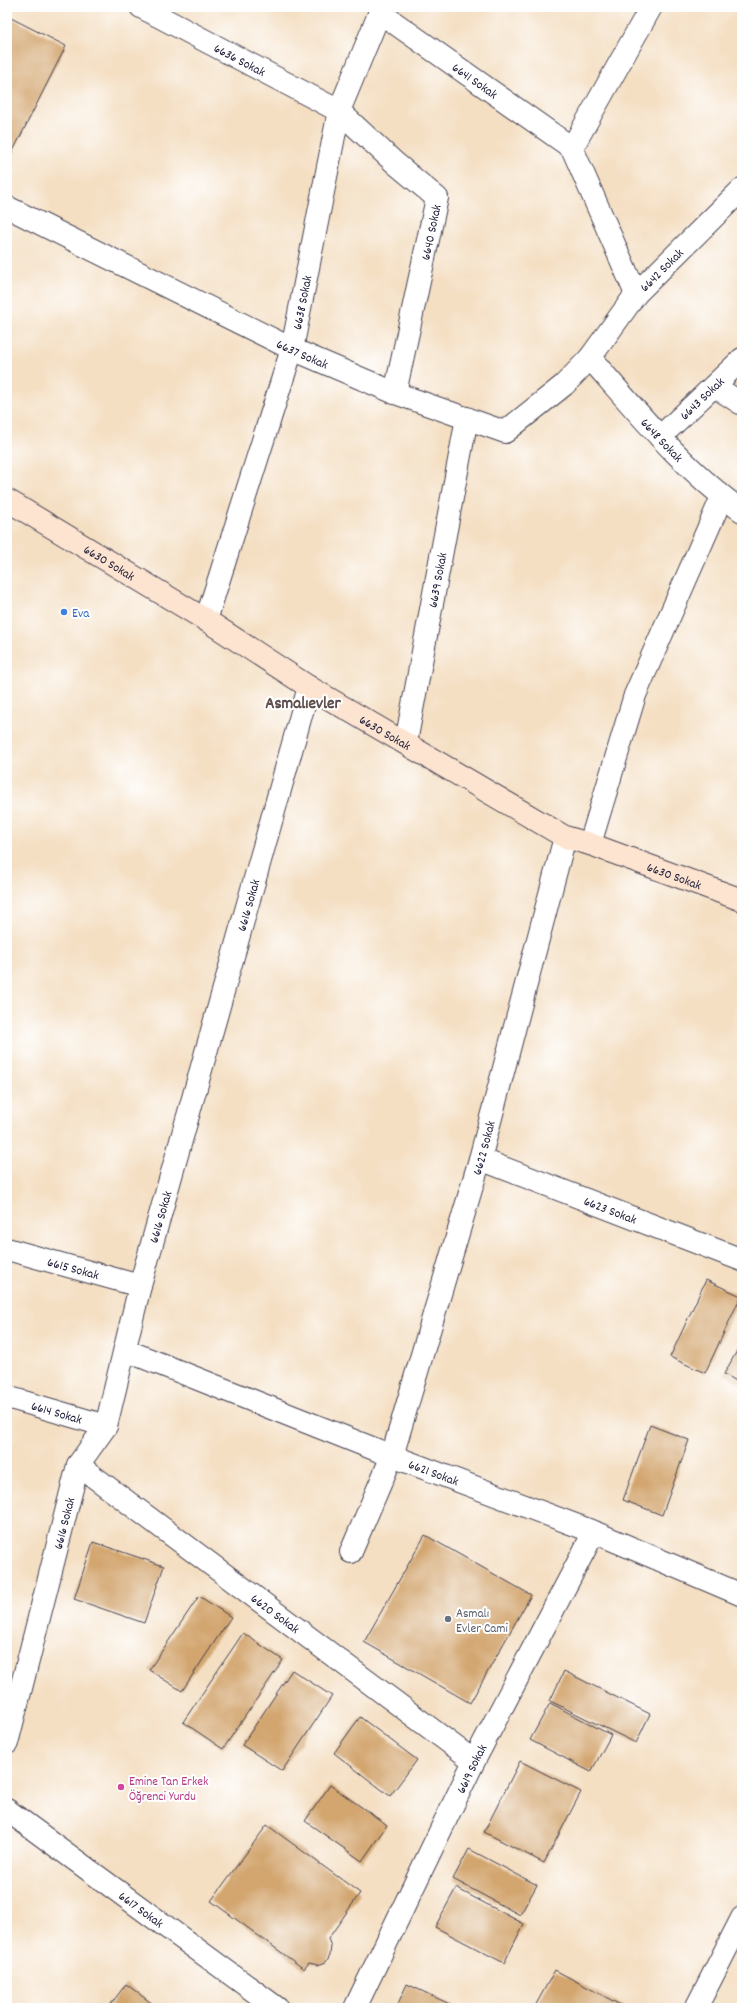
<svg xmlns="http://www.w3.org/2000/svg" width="749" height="2015" font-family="Dekko,sans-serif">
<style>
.building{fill:#d3a670}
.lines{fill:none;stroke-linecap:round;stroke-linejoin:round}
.street-casing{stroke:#423e4f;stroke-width:24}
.secondary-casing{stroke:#423e4f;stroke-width:24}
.street{stroke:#fff;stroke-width:22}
.secondary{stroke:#fde4d1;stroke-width:22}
.shop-dot{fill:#3f7fe0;stroke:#fff;stroke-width:1.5}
.worship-dot{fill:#6b7280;stroke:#fff;stroke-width:1.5}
.hotel-dot{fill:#d1479c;stroke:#fff;stroke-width:1.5}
.labels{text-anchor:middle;stroke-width:4;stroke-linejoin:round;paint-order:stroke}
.street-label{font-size:13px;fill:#22223b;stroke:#fff}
.shop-label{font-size:13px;fill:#366cbe;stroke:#fff;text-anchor:start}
.worship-label{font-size:13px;fill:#5b616d;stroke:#fff;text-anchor:start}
.hotel-label{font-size:13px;fill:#b23c85;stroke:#fff;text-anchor:start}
.district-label{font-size:17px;font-weight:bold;fill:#60504e;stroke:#fff}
</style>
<rect width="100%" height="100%" fill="#fff"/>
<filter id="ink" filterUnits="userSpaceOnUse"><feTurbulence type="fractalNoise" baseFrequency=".025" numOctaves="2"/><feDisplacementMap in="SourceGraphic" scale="8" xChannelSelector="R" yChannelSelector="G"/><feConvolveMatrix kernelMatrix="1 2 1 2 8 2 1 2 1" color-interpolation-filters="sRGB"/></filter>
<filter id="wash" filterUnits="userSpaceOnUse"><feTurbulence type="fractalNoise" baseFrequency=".012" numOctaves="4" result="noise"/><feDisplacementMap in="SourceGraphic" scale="16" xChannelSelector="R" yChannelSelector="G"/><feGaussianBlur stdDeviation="0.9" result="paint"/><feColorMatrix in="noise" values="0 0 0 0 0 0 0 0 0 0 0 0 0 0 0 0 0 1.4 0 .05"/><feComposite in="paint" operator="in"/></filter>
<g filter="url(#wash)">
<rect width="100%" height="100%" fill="#f4dfc3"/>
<g id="blocks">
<path class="building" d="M7 16 66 46 11 155 7 153Z
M706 1280 741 1296 705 1373 670 1357Z
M742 1342V1384L724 1374Z
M650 1425 689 1440 662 1515 623 1500Z
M425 1535 531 1595 470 1703 364 1642Z
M93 1542 164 1566 144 1623 74 1599Z
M199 1596 231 1617 182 1691 149 1670Z
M243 1633 283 1660 223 1749 183 1722Z
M292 1670 332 1696 282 1771 242 1745Z
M564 1671 650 1714 636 1743 550 1701Z
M550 1703 611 1735 591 1772 530 1740Z
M360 1717 417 1760 390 1796 334 1753Z
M520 1761 581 1792 544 1863 484 1832Z
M330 1785 387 1825 362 1861 305 1821Z
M267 1825 360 1893 328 1939 331 1946 330 1955 326 1962 318 1965 309 1963 304 1969 211 1901Z
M469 1849 537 1885 520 1915 453 1879Z
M456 1888 524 1924 504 1963 435 1927Z
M555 1970 626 2008H534Z
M126 1984 158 2008H108Z
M407 1984 458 2008H396Z
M742 1998V2008H737Z"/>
</g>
</g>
<g filter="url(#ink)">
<use href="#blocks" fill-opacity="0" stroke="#423e4f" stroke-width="1"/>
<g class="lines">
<g class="street-casing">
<g id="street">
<path id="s1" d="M141 7 339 111 395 163 437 198 395 393"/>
<path id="s2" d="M379 12 572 148 636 294"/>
<path d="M572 148 651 7"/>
<path id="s3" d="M7 207 292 349 395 393 505 432 564 385 590 358 636 294 742 189"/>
<path id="s4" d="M590 358C637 411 685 471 742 511"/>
<path d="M714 386 742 404"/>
<path id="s5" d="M660 437 742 359"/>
<path id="s6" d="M206 620 292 349 339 111 382 7"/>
<path id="s7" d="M406 742 467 418"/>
<path d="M590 844 635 695 722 497"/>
<path id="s8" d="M480 1159 742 1260"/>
<path id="s9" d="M7 1249 140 1286"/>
<path id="s10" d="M125 1350 392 1456 594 1532 742 1595"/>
<path id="s11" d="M7 1397 106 1426"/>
<path id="s12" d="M78 1465 474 1761"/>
<path id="s13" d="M351 1552 392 1456 480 1159 565 837"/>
<path id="s14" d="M7 1743 78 1465 106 1426 140 1286 309 687"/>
<path id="s15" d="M7 1810 277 2008"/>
<path id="s16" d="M355 2008 474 1761 594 1532"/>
<path d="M696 2008 742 1918"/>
</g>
</g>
<g class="secondary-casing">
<g id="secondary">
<path id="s17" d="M7 500 206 620 309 687 565 837 590 844 742 900"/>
</g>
</g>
<use href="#street" class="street"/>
<use href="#secondary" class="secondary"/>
</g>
</g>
<circle class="shop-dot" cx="64" cy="612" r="4"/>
<circle class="worship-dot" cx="448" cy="1619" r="4"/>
<circle class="hotel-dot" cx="121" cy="1787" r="4"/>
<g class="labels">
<g class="street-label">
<text dy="5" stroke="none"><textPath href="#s1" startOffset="112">6636 Sokak</textPath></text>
<text dy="5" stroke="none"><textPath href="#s2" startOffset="118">6641 Sokak</textPath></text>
<text transform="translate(430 232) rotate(-78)" y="5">6640 Sokak</text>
<text dy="5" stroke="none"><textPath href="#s3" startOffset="774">6642 Sokak</textPath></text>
<text dy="5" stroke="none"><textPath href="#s6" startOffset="332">6638 Sokak</textPath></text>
<text dy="5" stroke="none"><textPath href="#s3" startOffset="330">6637 Sokak</textPath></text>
<text dy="5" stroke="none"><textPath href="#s5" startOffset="57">6643 Sokak</textPath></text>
<text dy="5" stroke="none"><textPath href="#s4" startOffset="109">6648 Sokak</textPath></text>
<text dy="5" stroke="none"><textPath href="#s17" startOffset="120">6630 Sokak</textPath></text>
<text dy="5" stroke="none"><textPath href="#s7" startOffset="165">6639 Sokak</textPath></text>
<text dy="5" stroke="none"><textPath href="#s17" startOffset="444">6630 Sokak</textPath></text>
<text dy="5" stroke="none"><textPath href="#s17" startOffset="768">6630 Sokak</textPath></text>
<text dy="5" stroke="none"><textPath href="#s14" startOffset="875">6616 Sokak</textPath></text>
<text dy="5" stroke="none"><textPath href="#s13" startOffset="426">6622 Sokak</textPath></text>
<text dy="5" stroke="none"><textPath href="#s8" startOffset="140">6623 Sokak</textPath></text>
<text dy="5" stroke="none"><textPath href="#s14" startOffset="551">6616 Sokak</textPath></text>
<text dy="5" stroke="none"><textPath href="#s9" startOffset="69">6615 Sokak</textPath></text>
<text dy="5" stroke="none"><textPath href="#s11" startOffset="52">6614 Sokak</textPath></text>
<text dy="5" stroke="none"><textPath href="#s10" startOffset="332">6621 Sokak</textPath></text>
<text dy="5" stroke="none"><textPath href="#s14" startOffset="227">6616 Sokak</textPath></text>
<text dy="5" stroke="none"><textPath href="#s12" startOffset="247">6620 Sokak</textPath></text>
<text dy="5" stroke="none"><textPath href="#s16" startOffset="266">6619 Sokak</textPath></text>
<text dy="5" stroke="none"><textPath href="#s15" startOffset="167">6617 Sokak</textPath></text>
</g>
<g class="shop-label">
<text x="72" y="617">Eva</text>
</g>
<g class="worship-label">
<text x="456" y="1617">Asmalı<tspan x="456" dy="15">Evler Cami</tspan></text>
</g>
<g class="hotel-label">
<text x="129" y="1785">Emine Tan Erkek<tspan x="129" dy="15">Öğrenci Yurdu</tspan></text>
</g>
<g class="district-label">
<text x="303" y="708">Asmalıevler</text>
</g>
</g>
<rect width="749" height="2015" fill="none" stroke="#fff" stroke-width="24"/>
</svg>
